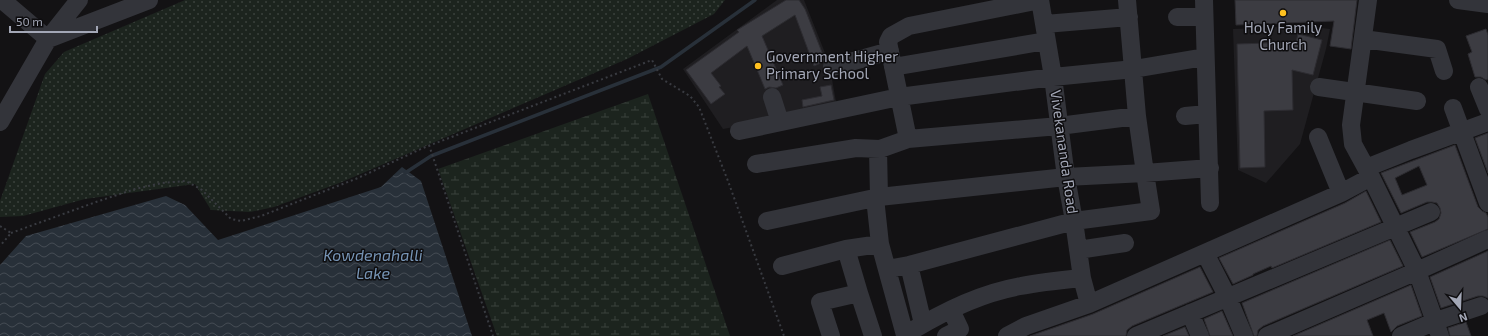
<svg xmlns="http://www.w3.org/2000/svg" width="1488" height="336" font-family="'Exo 2',sans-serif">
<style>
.built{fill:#1f1e21}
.grass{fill:url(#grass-dots)}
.wetland{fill:url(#wetland-marsh)}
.water{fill:url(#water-waves)}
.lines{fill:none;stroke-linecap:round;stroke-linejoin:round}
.stream{stroke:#283039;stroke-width:3.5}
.building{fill:#3c3c42;stroke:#2d2c31;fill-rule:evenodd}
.path{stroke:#393b41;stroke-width:2;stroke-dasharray:2 3;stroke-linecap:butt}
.minor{stroke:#33343a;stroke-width:18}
.poi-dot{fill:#ffc120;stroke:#0e0d0f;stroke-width:1.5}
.labels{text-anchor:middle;stroke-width:3;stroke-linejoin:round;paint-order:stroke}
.poi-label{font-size:15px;fill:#a3a7b6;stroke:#0e0d0f}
.street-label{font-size:15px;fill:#a3a7b6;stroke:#0e0d0f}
.water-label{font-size:16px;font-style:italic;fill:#7694b5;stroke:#0e0d0f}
</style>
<defs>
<pattern id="grass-dots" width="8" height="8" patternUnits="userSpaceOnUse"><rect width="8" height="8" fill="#1c241e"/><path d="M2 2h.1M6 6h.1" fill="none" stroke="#3a413c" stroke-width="1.8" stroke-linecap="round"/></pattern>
<pattern id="wetland-marsh" width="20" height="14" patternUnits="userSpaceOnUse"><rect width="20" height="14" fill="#1c241e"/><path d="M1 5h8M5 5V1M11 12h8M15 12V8" fill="none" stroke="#3a413c"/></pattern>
<pattern id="water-waves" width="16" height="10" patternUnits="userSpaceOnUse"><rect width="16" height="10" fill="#283039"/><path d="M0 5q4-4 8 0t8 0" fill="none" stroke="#444b53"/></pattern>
</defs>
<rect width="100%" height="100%" fill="#131214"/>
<path class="built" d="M777 0H804L829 63 837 107 801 115 723 129 683 69Z
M1306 26 1330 29 1326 49 1300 144 1266 183 1238 170 1233 29Z"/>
<path class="grass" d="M185 0H725L714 14 627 59 342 182 274 207 250 212 211 210 195 184 85 199 23 216 0 217V201L45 74 64 52Z"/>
<path class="wetland" d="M648 94 730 336H497L438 169Z"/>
<path class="water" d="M402 167 421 181 472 336H0V265L26 236 166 196 185 205 218 240 381 187Z"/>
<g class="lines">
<path class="stream" d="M405 173 431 156 661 67 755 0"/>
</g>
<path class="building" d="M786 0H799L805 9 825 60 823 62 814 66 795 15 762 36 783 85 776 88 769 87 765 89 747 46 711 73 721 86 719 87 725 94 711 104 686 70 739 32 737 30Z
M1235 0H1357L1351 49 1330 46 1334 21 1236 25Z
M1486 29 1488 35V79L1486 80 1481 77H1475L1468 54 1472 52 1466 36Z
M1298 34 1322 40 1313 75 1292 70 1293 110 1264 111 1265 167 1240 168 1237 44 1296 42Z
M831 85 834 100 803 107 802 100 822 96 820 87Z
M1488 133V173L1475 138Z
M1455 145 1478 207 1482 211 1486 213 1488 217V229L1422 257 1410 232 1435 222 1439 219 1441 213 1440 208 1437 203 1432 202H1427L1401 213 1381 173ZM1419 166 1427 185 1402 195 1395 178Z
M1366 191 1381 222 1272 268 1271 266 1253 274V275L1233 284 1219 258 1345 203Z
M1390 240 1403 266 1263 326 1258 330 1257 336H1254L1242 303Z
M1488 251V298L1483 296H1478L1441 308 1430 277Z
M1200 267 1213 292 1132 326 1127 330 1126 336H1030L1093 314Z
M1411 285 1422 316 1397 326 1391 332 1384 313 1367 320 1373 336H1293Z
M1222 311 1233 336H1210L1204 319Z
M1466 322 1471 336H1450L1448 328Z
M1185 327 1189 336H1163Z"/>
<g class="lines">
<path class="path" d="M429 145 493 336
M0 226 11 233 0 246
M11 233 96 202 135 189 162 183 186 181 202 190 231 219 241 221 261 216 358 178 423 148 652 60 662 79 690 96 699 107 728 181 784 336"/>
<path class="minor" d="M2 0 48 39 149 0
M1040 0 1053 77 1066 177 1074 221 1082 278 1089 304
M1204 0 1210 203
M1368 0 1351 125 1353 144 1371 177 1417 271 1440 336
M1458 0 1488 4
M1177 17H1204
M1045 24 1129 17
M1363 39 1437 49 1444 71
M832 67 890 51
M893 67 1046 41
M1319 87 1417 101
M1479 87 1488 109
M772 97 780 122
M1453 108 1488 203
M1185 116 1207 114
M0 122 48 39 79 0
M739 131 899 97 1053 77 1134 69 1205 57
M1318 137 1341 193
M908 139 1059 126 1137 116
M878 149 879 197
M756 164 856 148 880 149 908 139 888 42 891 36 909 26 1040 0
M1366 168 1411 150 1488 122
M875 198 880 244 905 335C940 313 980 293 1021 286 1041 282 1062 280 1082 278
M767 221 879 197 1066 177 1145 173 1137 116 1127 0
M1078 250 1125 243
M1205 253 1228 298 1244 336
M909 265 923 324
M782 266 846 249 880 244
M887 269 909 265 1074 221 1151 211 1145 173 1210 168
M859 293 873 336
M1190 313 1200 336
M831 336 820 302 859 293 846 249
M946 336 960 329 951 310
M1007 336 1026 326 1089 304 1341 193 1371 177
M1136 336 1431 212
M1267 336 1417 271 1488 239
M1401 336 1436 321 1481 306"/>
</g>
<g class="poi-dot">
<circle cx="1283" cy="13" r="4"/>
<circle cx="758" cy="66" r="4"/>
</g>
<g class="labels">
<g class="poi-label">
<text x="1283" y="33">Holy Family<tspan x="1283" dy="17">Church</tspan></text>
<text x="766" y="62" text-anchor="start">Government Higher<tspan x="766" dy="17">Primary School</tspan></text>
</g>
<g class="street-label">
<text transform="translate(1064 152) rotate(82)" y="5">Vivekananda Road</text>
</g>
<g class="water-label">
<text x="373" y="261">Kowdenahalli<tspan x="373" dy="18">Lake</tspan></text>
</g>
</g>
<g transform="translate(1460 308) rotate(161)" stroke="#0e0d0f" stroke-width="3" paint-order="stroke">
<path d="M0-3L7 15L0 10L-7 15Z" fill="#a3a7b6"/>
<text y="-6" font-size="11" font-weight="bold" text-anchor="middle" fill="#a3a7b6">N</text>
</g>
<path d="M10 26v6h87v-6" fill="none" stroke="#a3a7b6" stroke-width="2"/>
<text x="16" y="26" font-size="12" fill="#a3a7b6" stroke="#0e0d0f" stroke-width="3" paint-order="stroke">50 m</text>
</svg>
